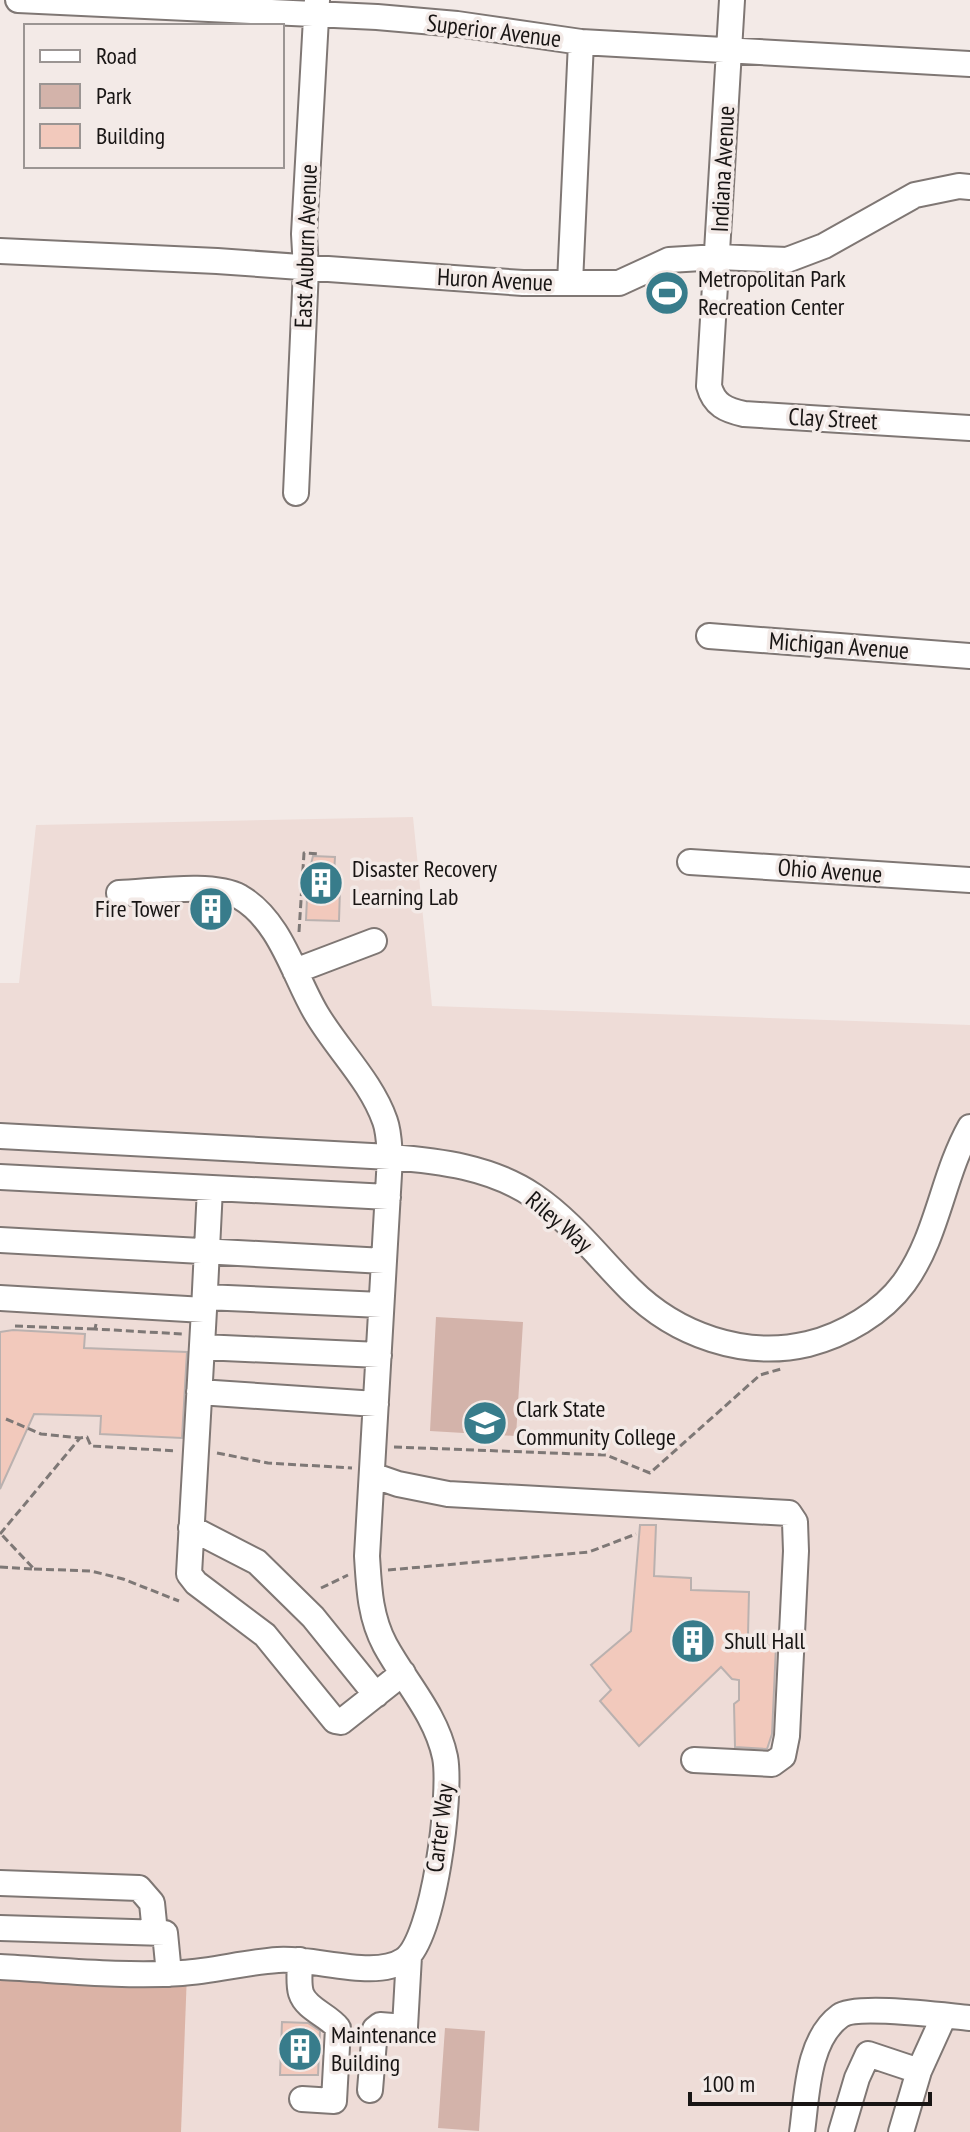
<svg xmlns="http://www.w3.org/2000/svg" width="970" height="2132" font-family="'PT Sans Narrow',sans-serif">
<style>
.built{fill:#eedcd7}
.green{fill:#d3b3aa}
.forest{fill:#dbb3a6}
.building{fill:#f2c9bc;stroke:#bab1af;stroke-width:2}
.lines{fill:none;stroke-linecap:round;stroke-linejoin:round}
.minor-casing{stroke:#7f7774;stroke-width:28}
.path{stroke:#7e7876;stroke-width:3;stroke-dasharray:8 4;stroke-linecap:butt}
.minor{stroke:#fff;stroke-width:24}
.labels{text-anchor:middle;stroke-width:7;stroke-linejoin:round;paint-order:stroke}
.street-label{font-size:24px;fill:#181514;stroke:#f3eae7}
.poi-label{font-size:24px;fill:#181514;stroke:#f3eae7;text-anchor:start}
</style>
<rect width="100%" height="100%" fill="#f3eae7"/>
<path class="built" d="M413 817 432 1006 970 1025V2132H176L0 1977V983H19L36 825Z"/>
<path class="green" d="M436 1317 523 1322 516 1436 430 1431Z
M445 2028 485 2031 479 2131 438 2128Z"/>
<path class="forest" d="M0 1966 187 1973 181 2132H0Z"/>
<path class="building" d="M313 856 335 857 333 889 340 888 339 921 306 920 308 877Z
M193 904 229 909V920L193 921Z
M13 1330 85 1334 84 1348 187 1352 182 1438 100 1434 101 1416 34 1414 0 1489V1332Z
M640 1525H656L654 1576 691 1578V1590L749 1592 748 1635 767 1636V1645L776 1646 772 1734 767 1749 735 1747 734 1704 739 1700V1680L732 1679 721 1667 639 1746 600 1701 611 1690 591 1665 631 1631Z
M282 2022 308 2023 320 2031 318 2075H280Z"/>
<g class="lines">
<g class="minor-casing">
<path id="minor" d="M18 0 377 17 457 24 581 42 970 64
M732 0 709 386C714 405 726 410 744 414L970 428
M0 251 217 261 523 283H619L669 260 718 257 787 260 824 246 915 195 959 186 970 187
M570 283 581 42
M296 493 306 269 304 234 317 0
M709 636 970 656
M690 862 970 880
M295 971 374 941
M0 1136 390 1157C440 1161 491 1167 534 1196 571 1221 599 1258 630 1289 676 1335 744 1359 808 1344 844 1335 882 1313 904 1283 938 1236 942 1177 970 1127
M0 1177 388 1197
M0 1240 384 1261
M205 1297 381 1305
M0 1298 204 1310 210 1188
M204 1310 189 1574 196 1583 265 1635 335 1721 341 1722 403 1673
M202 1347 379 1355
M199 1392 376 1404
M372 1475 398 1484 448 1494 789 1513 795 1522 796 1551 787 1736 783 1756 772 1764 694 1760
M191 1528 257 1562 313 1617 376 1695
M0 1883 139 1888 152 1903 155 1933
M0 1928 165 1933 169 1974
M300 1960C300 1970 298 1983 301 1993 306 2009 328 2015 338 2028L334 2101 302 2099
M0 1967C60 1970 122 1977 182 1973 214 1971 246 1962 278 1960 314 1957 375 1980 404 1960 434 1940 452 1793 445 1757 436 1714 405 1682 385 1645 370 1617 369 1588 367 1556L390 1157C389 1144 389 1132 385 1121 371 1081 337 1049 316 1013 294 976 281 921 240 897 213 882 151 892 119 893
M370 2090 375 2029 380 2025 405 2027 409 1956
M802 2132C807 2096 807 2040 840 2016 856 2004 946 2016 970 2018
M841 2132 857 2078 868 2054 919 2071
M901 2132 919 2071 944 2016"/>
</g>
<path class="path" d="M299 932 304 853 320 854
M96 1324 95 1329 182 1334
M15 1326 95 1329
M6 1419 41 1434 80 1438
M394 1447 606 1455 650 1473 760 1375 781 1369
M217 1453 268 1463 352 1468
M0 1534 80 1438 87 1437 91 1446 177 1451
M0 1567 34 1569 1 1534
M34 1569 91 1571 123 1579 179 1601
M388 1570 589 1552 636 1534
M321 1588 348 1575"/>
<use href="#minor" class="minor"/>
</g>
<defs>
<g id="stadium-disc" transform="scale(2.3)"><circle r="9.5" fill="#387c8b" stroke="#f3eae7"/><path d="M0-5a6.5 5 0 1 0 0 10a6.5 5 0 1 0 0-10ZM-3.5-1.8h7v3.6h-7Z" fill="#fff"/></g>
<g id="building-disc" transform="scale(2.3)"><circle r="9.5" fill="#387c8b" stroke="#f3eae7"/><path d="M-4-6H4V6H1V3H-1V6H-4ZM-2.5-4.3h1.7v1.8h-1.7ZM.8-4.3h1.7v1.8H.8ZM-2.5-1h1.7V.8h-1.7ZM.8-1h1.7V.8H.8Z" fill="#fff"/></g>
<g id="university-disc" transform="scale(2.3)"><circle r="9.5" fill="#387c8b" stroke="#f3eae7"/><path d="M0-5L7-2L0 1L-7-2ZM-4 1L0 2.5L4 1V4Q0 6-4 4Z" fill="#fff"/></g>
</defs>
<g fill-rule="evenodd">
<use href="#stadium-disc" x="667" y="293"/>
<use href="#building-disc" x="321" y="883"/>
<use href="#building-disc" x="211" y="909"/>
<use href="#university-disc" x="485" y="1423"/>
<use href="#building-disc" x="693" y="1641"/>
<use href="#building-disc" x="300" y="2049"/>
</g>
<g class="labels">
<g class="street-label">
<text transform="translate(494 31) rotate(7)" y="8">Superior Avenue</text>
<text transform="translate(723 169) rotate(-87)" y="8">Indiana Avenue</text>
<text transform="translate(306 246) rotate(-88)" y="8">East Auburn Avenue</text>
<text transform="translate(495 280) rotate(3)" y="8">Huron Avenue</text>
<text transform="translate(833 419) rotate(3)" y="8">Clay Street</text>
<text transform="translate(839 646) rotate(4)" y="8">Michigan Avenue</text>
<text transform="translate(830 871) rotate(4)" y="8">Ohio Avenue</text>
<text transform="translate(559 1222) rotate(41)" y="8">Riley Way</text>
<text transform="translate(440 1828) rotate(-83)" y="8">Carter Way</text>
</g>
<g class="poi-label">
<text x="698" y="287">Metropolitan Park<tspan x="698" dy="28">Recreation Center</tspan></text>
<text x="352" y="877">Disaster Recovery<tspan x="352" dy="28">Learning Lab</tspan></text>
<text x="180" y="917" text-anchor="end">Fire Tower</text>
<text x="516" y="1417">Clark State<tspan x="516" dy="28">Community College</tspan></text>
<text x="724" y="1649">Shull Hall</text>
<text x="331" y="2043">Maintenance<tspan x="331" dy="28">Building</tspan></text>
</g>
</g>
<rect x="24" y="24" width="260" height="144" fill="#f3eae7" stroke="#9b9593" stroke-width="2"/>
<rect x="40" y="50" width="40" height="12" fill="#ffffff" stroke="#9b9593" stroke-width="2"/>
<text x="96" y="64" font-size="24" fill="#181514">Road</text>
<rect x="40" y="84" width="40" height="24" fill="#d3b3aa" stroke="#9b9593" stroke-width="2"/>
<text x="96" y="104" font-size="24" fill="#181514">Park</text>
<rect x="40" y="124" width="40" height="24" fill="#f2c9bc" stroke="#9b9593" stroke-width="2"/>
<text x="96" y="144" font-size="24" fill="#181514">Building</text>
<path d="M690 2092v12h240v-12" fill="none" stroke="#181514" stroke-width="4"/>
<text x="702" y="2092" font-size="24" fill="#181514" stroke="#f3eae7" stroke-width="6" paint-order="stroke">100 m</text>
</svg>
